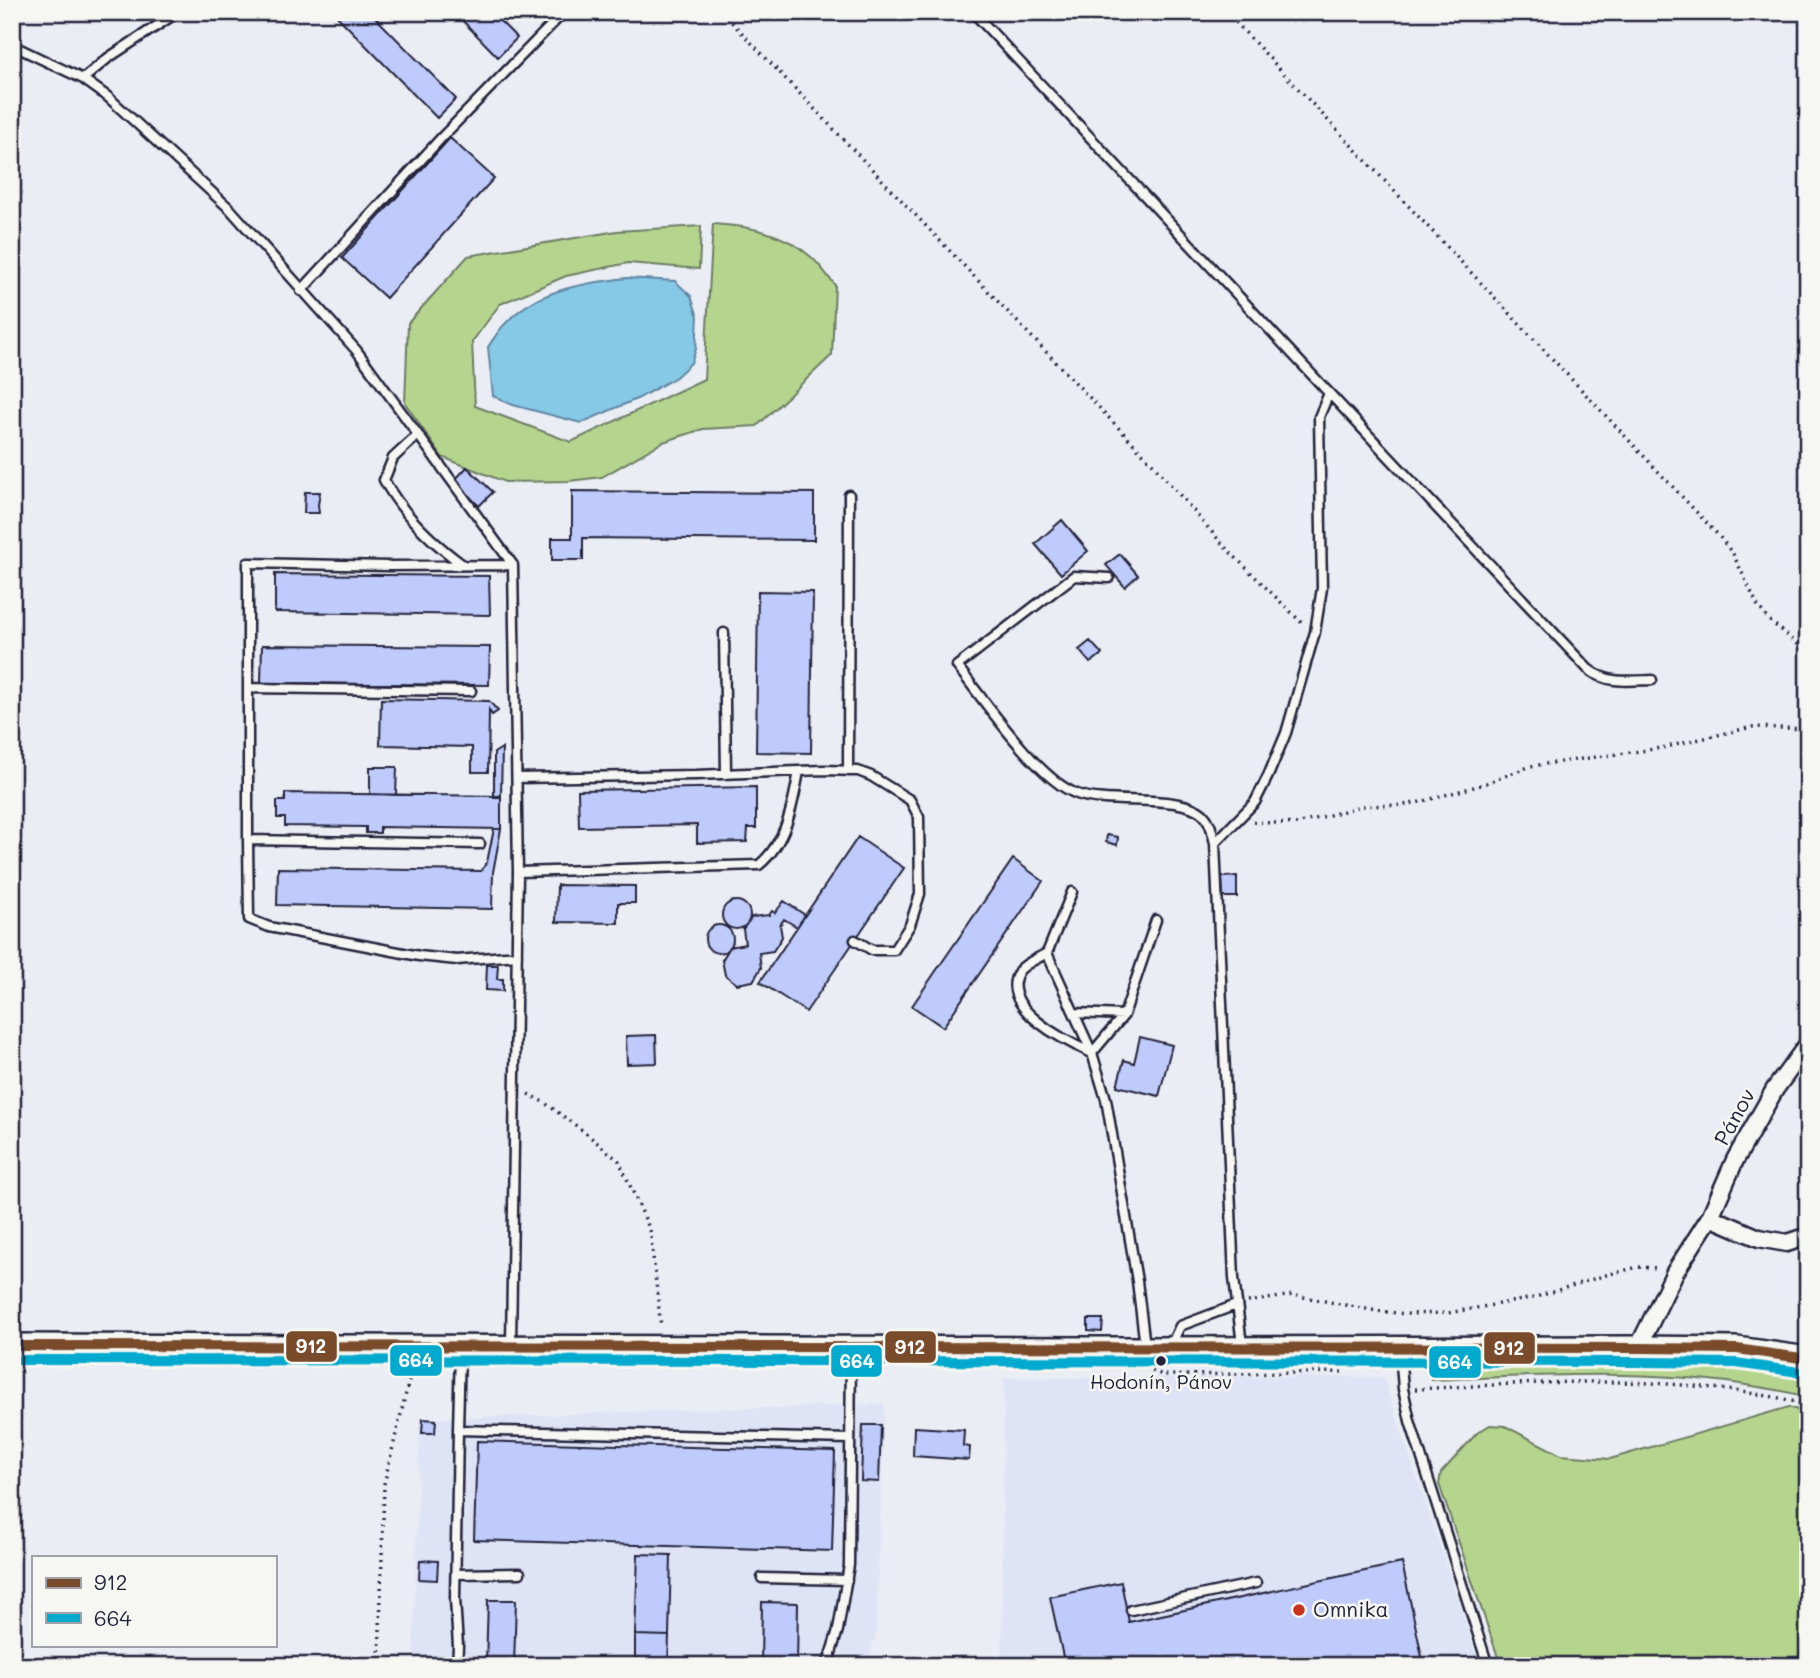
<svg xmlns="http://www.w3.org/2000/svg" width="1820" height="1678" font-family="Mali,sans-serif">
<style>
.built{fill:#dee3f6}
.green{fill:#b5d58e;stroke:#6c7c64;stroke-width:2}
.water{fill:#86c9e7;stroke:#5e86a2;stroke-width:2}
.building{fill:#bfcbfc;stroke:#22223b;stroke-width:2}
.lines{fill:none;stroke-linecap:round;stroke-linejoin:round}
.lane-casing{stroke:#22223b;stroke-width:13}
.street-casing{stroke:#22223b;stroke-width:21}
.secondary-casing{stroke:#22223b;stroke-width:28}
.path{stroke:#22223b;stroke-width:3.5;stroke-dasharray:2 5;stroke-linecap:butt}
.lane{stroke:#f6f6f2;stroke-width:8}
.street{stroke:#f6f6f2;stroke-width:16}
.secondary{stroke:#f6f6f2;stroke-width:23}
.bus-1-casing{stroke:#f6f6f2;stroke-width:16}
.bus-2-casing{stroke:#f6f6f2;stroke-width:16}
.bus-1{stroke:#7a4b2a;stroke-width:10}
.bus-2{stroke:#00a9ce;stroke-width:10}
.bus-dot{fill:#22223b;stroke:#f6f6f2;stroke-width:2.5}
.poi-dot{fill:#c8321e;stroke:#f6f6f2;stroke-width:2.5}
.labels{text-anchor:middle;stroke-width:5;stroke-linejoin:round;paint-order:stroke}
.bus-label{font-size:19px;fill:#22223b;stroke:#f6f6f2}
.street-label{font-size:21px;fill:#22223b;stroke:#f6f6f2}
.poi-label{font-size:21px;fill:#22223b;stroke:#f6f6f2;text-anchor:start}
.line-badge{stroke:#f6f6f2;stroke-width:2.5}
.badge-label{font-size:19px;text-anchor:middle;font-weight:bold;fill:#fff}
</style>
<rect width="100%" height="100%" fill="#ebedf4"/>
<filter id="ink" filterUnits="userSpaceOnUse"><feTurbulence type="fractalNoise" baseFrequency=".0143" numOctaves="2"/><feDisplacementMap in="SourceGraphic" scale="14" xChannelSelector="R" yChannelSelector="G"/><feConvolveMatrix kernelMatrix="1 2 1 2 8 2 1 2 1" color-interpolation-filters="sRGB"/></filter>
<g filter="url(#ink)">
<path class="built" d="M1383 1377 1480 1666H1002L1004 1378Z
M884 1404 876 1635 866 1666H413L420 1419Z"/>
<path class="green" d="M713 224C748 226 783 232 810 256 820 264 827 276 835 285L832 355 757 426 703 429 663 442 602 477 569 481 505 482 442 457 405 403 408 323 468 256 617 231 701 226 699 269 628 263 566 276 500 304 472 342 475 406 571 442 704 379Z
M1471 1360C1584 1361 1696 1361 1808 1374V1398C1786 1390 1763 1388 1740 1384 1638 1369 1534 1376 1431 1380 1437 1359 1452 1362 1471 1360Z
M1789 1407 1808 1414V1666H1501L1439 1484 1441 1473 1477 1433 1490 1425 1505 1426 1561 1455 1610 1459Z"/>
<path class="water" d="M627 278 675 281 691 296 698 317 696 349 691 363 676 377 639 398 581 423 513 405 493 396 488 347C493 340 498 331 504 325 534 290 584 283 627 278Z"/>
<path class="building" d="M333 12H370L456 99 437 118Z
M454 12H491L517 38 498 57Z
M450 138 494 178 386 298 342 258Z
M467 467 493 492 479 506 454 481Z
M572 491 814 493V540L583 538V560H552V538H572Z
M305 492H320L318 505 319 513H304Z
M1062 520 1088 551 1061 574 1035 544Z
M1120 554 1138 575 1125 587 1106 565Z
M275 574 489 576 490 615 275 612Z
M758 591 813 592 811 753 756 752Z
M1090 641 1102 654 1090 663 1079 650Z
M262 645 490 647 489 685 261 683Z
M381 699 489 701 498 711 492 715 489 710 488 772H472V747L380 745Z
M502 748 501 796 494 797V753Z
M370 767H397L396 795 370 794Z
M756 787V828H748L747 842 697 843V825L579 827 578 790Z
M285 793 501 796V829L380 827V833H366V827L285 826V818H277V801H285Z
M494 829H501L493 872 492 909 277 905 278 868 481 871 487 862Z
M1107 835 1118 837 1117 845 1106 842Z
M858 837 904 868 806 1012 760 982Z
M1013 859 1043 881 943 1027 912 1006Z
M1237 876V897H1223L1222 877Z
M557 885 635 886V903H618V923L556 922Z
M722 915a14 14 0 1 1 28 0a14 14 0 1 1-28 0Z
M784 901 805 915 797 927 784 919 780 925 782 937 773 951 759 953 761 968 753 981 737 984 725 975 722 960 730 947 745 944 743 929 752 917 769 915 772 911 775 913Z
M705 939a14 14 0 1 1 28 0a14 14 0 1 1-28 0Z
M487 965H498L497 979H503V991L486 990Z
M656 1035 657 1063 627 1064 626 1036Z
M1140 1037 1172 1045 1159 1096 1117 1086 1124 1060 1134 1063Z
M1088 1319H1103L1102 1332 1088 1331Z
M423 1419 436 1420 435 1433H422Z
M863 1425H881L879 1482 861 1481Z
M914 1427 964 1430 963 1446 970 1447 969 1460 913 1456Z
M477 1441 835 1451 832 1551 474 1540Z
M638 1554 671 1555 669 1636 635 1635Z
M420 1560 438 1561 437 1580 419 1579Z
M1402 1563 1424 1666H1400L1399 1663 1385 1666H1065L1050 1597 1121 1582 1129 1622Z
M488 1600H516L514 1666H486Z
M762 1602 798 1603 797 1666H761Z
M635 1635 669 1636 668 1666H635Z"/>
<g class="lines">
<g class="lane-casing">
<path id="lane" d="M973 12 1329 393
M12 45 83 79 108 97 230 209 357 351 513 565 518 872 511 1344
M83 79 108 58 178 12
M301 291 443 136 564 12
M418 435 393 458 384 480C402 513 433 543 463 565
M1109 578 1074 576 957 666C984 700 1038 780 1077 794 1110 806 1179 793 1203 814 1211 822 1212 832 1215 843
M724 633 726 774
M248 688 471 691
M848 771 849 495
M517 778 696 775 823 770 858 771 871 776 910 800 919 817 920 894 910 925 894 950H872L855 940
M248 840 249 919 269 927 419 956 457 960 517 955
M480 844 248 840V563L389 566 513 565
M518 872 759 865C786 843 793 805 799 771
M1072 892 1047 953 1092 1053 1106 1099 1137 1281 1145 1346
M1047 953C1039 958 1025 963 1019 971 996 1007 1067 1042 1092 1053L1124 1015
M1075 1013 1124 1015 1156 920
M1171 1345 1180 1326 1236 1305
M1242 1345 1234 1278 1215 843 1255 802 1268 776 1286 733 1315 632 1322 588 1319 417 1329 393 1588 669C1607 684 1628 681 1652 680
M1400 1351 1403 1389 1410 1421 1488 1666
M458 1430 460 1349
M456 1574 520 1573
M762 1578 847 1580
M1131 1610 1256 1583
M457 1666 458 1646 455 1599 458 1430 850 1439
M827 1666 838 1630 849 1565 851 1352"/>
</g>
<g class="street-casing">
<path id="street" d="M1710 1217 1759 1238 1787 1243 1808 1236
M1638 1348 1675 1272 1710 1217 1735 1160 1775 1089 1808 1044"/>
</g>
<g class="secondary-casing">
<path id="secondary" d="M12 1346 1097 1349 1638 1348 1737 1349 1808 1359"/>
</g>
<path class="path" d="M722 12 1151 462 1224 546 1303 624
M1226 12 1719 536 1733 554 1758 606 1769 620 1808 653
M1253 822 1297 824 1362 806 1404 805 1420 802 1481 785 1531 766 1662 748 1752 727 1808 729
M528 1094 545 1103 582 1130 619 1161 650 1230 661 1327
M1248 1302 1293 1295 1377 1311 1407 1314 1448 1313 1533 1298 1606 1275 1638 1267 1659 1268
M1152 1371 1163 1375H1184L1342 1372
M1415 1389C1521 1384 1629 1375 1735 1391 1760 1395 1784 1397 1808 1406
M379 1666 384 1484 412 1368"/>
<use href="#lane" class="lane"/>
<use href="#street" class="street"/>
<use href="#secondary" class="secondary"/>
<g class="bus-1-casing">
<path id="bus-1" d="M12 1346 1638 1348 1737 1349 1808 1359"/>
</g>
<g class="bus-2-casing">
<path id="bus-2" d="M12 1360 1638 1362 1736 1363 1806 1373"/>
</g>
<use href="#bus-1" class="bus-1"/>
<use href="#bus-2" class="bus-2"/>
</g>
</g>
<circle class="bus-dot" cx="1161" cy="1361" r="6"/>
<circle class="poi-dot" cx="1299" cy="1610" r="7"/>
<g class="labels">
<g class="bus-label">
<text x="1161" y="1389">Hodonín, Pánov</text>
</g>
<g class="street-label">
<text transform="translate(1735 1117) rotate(-61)" y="7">Pánov</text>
</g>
<g class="poi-label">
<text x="1313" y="1617">Omnika</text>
</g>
</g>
<g class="line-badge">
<rect x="285" y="1330" width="53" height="33" rx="7" fill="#7a4b2a"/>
<rect x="884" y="1330" width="53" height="34" rx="7" fill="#7a4b2a"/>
<rect x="1483" y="1331" width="53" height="34" rx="7" fill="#7a4b2a"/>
<rect x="389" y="1344" width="54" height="33" rx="7" fill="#00a9ce"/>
<rect x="830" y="1344" width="53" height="34" rx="7" fill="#00a9ce"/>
<rect x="1428" y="1345" width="54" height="34" rx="7" fill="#00a9ce"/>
</g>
<g class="badge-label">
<text x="311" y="1353">912</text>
<text x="910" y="1354">912</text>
<text x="1509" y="1355">912</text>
<text x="416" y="1367">664</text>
<text x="857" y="1368">664</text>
<text x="1455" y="1369">664</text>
</g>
<rect width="1820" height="1678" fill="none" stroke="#f6f6f2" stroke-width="42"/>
<rect x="21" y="21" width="1778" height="1636" fill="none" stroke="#22223b" stroke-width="2.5" filter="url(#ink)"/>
<rect x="32" y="1556" width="245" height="91" fill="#f6f6f2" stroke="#a1a1a9" stroke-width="2"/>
<rect x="46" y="1578" width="35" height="10" fill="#7a4b2a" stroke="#a1a1a9" stroke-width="2"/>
<text x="94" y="1590" font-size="21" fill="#22223b">912</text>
<rect x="46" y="1613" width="35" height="10" fill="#00a9ce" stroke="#a1a1a9" stroke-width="2"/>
<text x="94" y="1626" font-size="21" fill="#22223b">664</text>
</svg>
